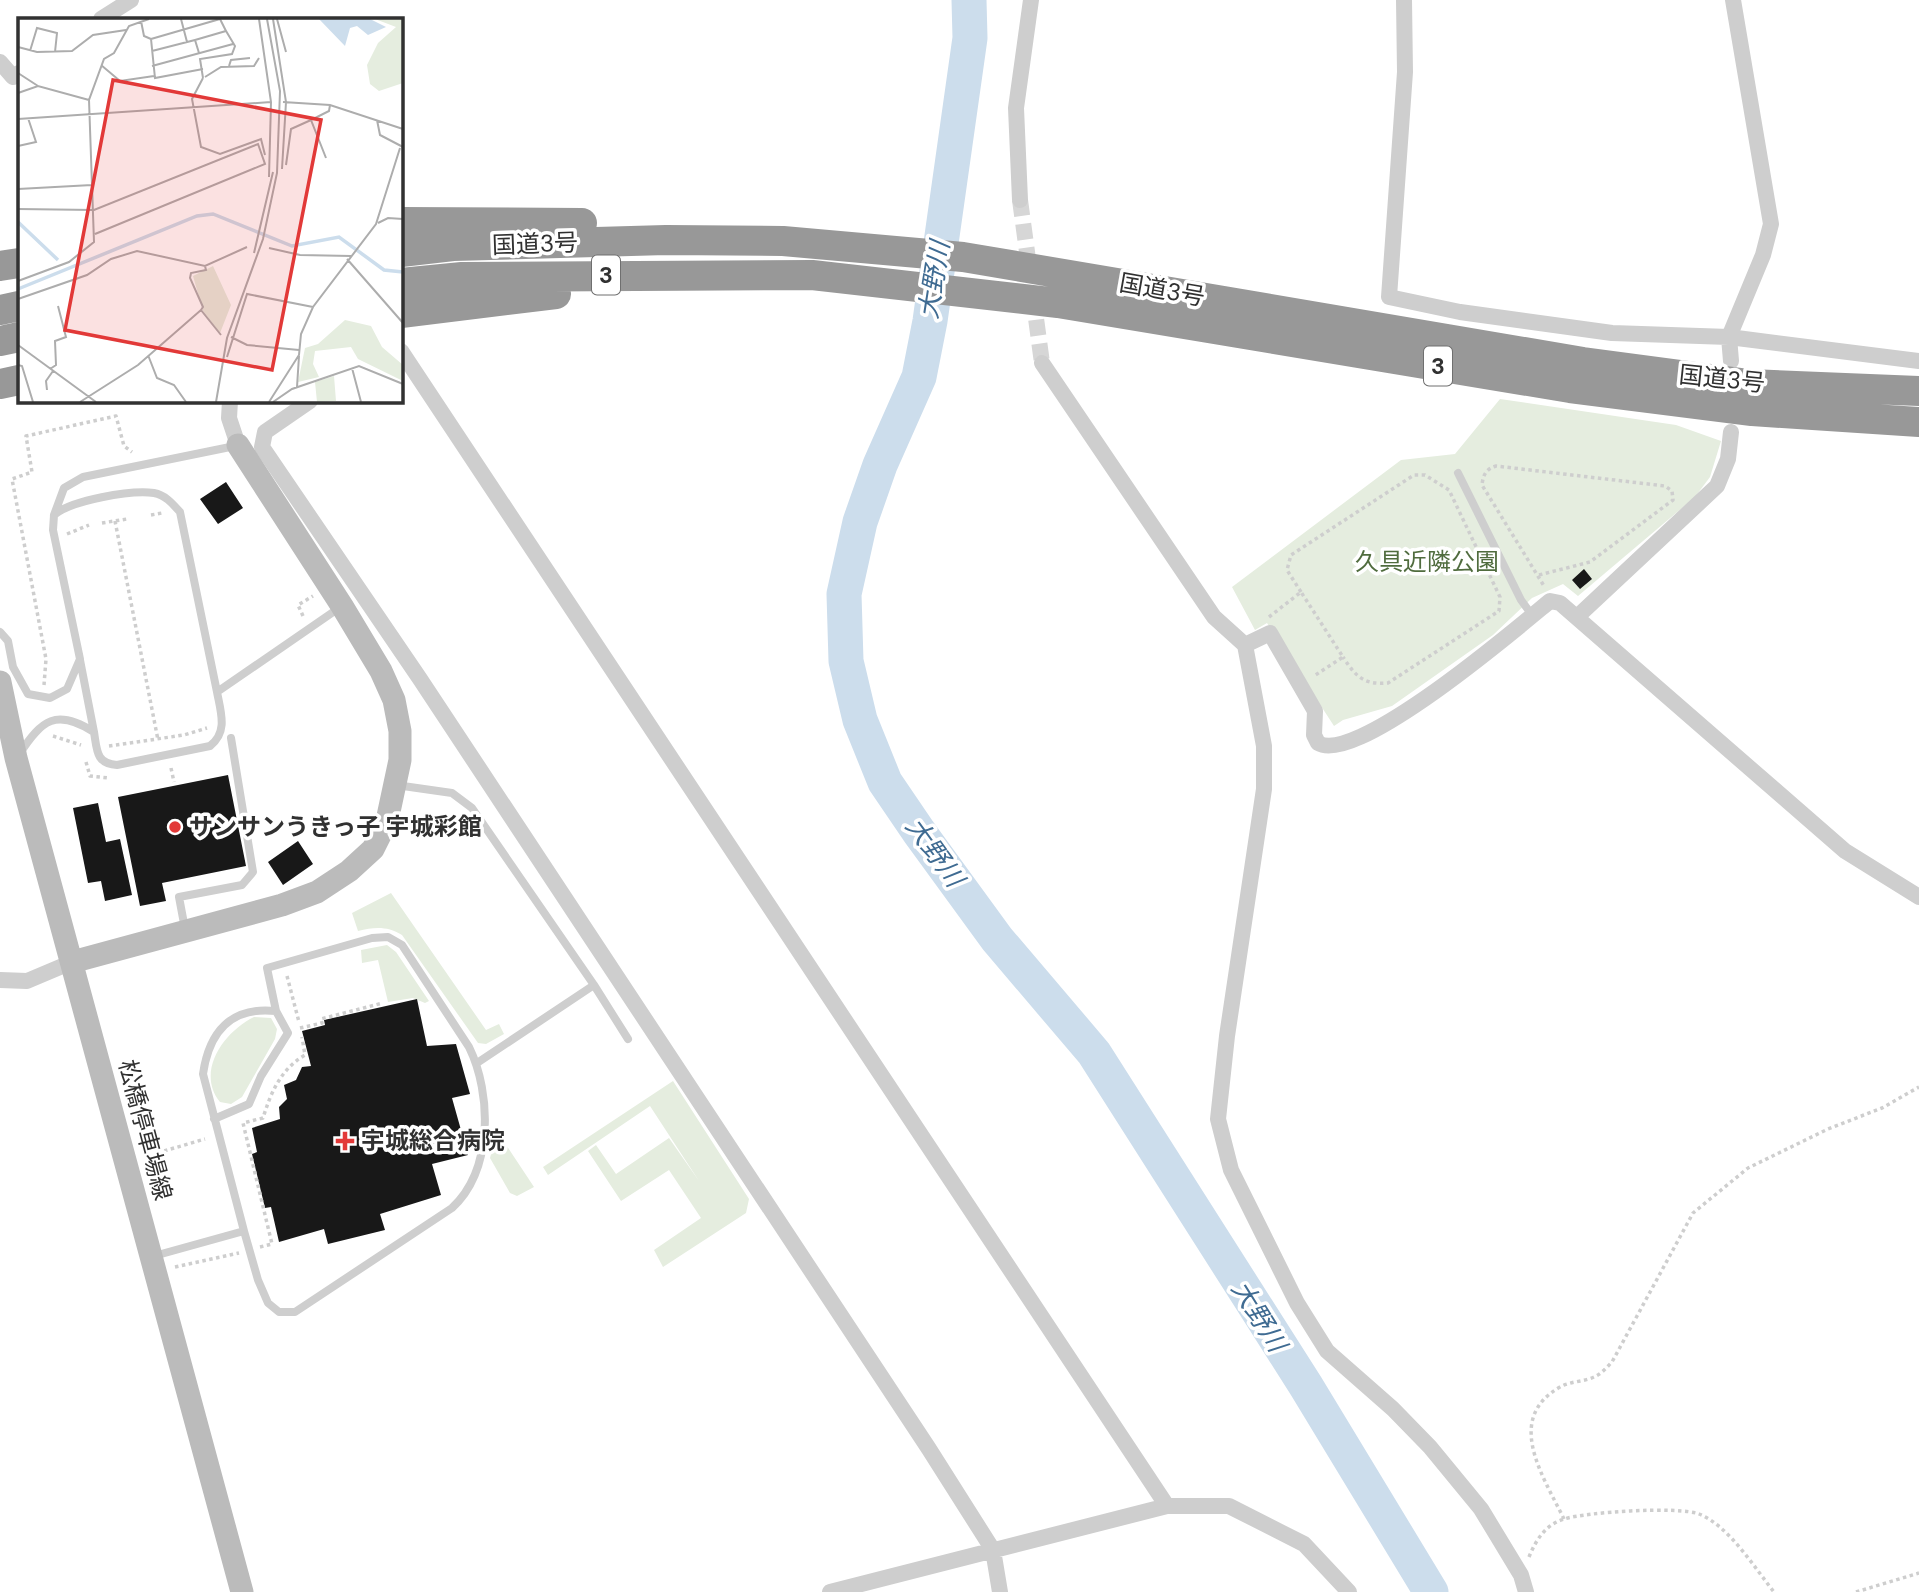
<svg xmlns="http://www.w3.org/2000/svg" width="1919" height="1592" font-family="'DM Sans','Noto Sans JP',sans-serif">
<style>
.green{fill:#e5eddf}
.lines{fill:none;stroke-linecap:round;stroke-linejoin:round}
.river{stroke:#ccddec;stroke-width:35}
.building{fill:#181818}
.street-tunnel{stroke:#d6d6d6;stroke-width:16;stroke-dasharray:16 8;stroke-linecap:butt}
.path{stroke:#cecece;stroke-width:3.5;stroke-dasharray:3.5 3.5;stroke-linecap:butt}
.lane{stroke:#cecece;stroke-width:8}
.street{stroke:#cecece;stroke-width:16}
.secondary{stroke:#bbb;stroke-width:23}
.highway{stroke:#989898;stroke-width:30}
.poi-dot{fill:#e23938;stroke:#fff;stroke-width:2.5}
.labels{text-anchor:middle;stroke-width:7;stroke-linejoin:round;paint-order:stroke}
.shield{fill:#fff;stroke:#6f6f6f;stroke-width:2}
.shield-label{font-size:23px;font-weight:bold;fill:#313131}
.street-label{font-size:24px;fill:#313131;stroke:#fff}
.park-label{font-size:24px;fill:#506c3e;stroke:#fff}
.poi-label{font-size:24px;font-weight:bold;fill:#313131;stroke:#fff;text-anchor:start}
.water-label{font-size:26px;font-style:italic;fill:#3f6b92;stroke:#fff}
.inset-river{fill:none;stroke:#ccddec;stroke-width:3.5}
.inset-road{fill:none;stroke:#adadad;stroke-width:2}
.view{fill:#e23938;fill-opacity:0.15;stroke:#e23938;stroke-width:3.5}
.inset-edge{fill:none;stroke:#313131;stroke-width:3.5}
</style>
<rect width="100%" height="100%" fill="#fff"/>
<path class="green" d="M1500 399 1676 425 1721 441 1710 477 1695 497 1578 596 1563 584 1532 598 1493 635 1392 706 1343 720 1334 726 1267 623 1255 630 1232 587 1401 460 1455 454Z
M391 893 486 1030 499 1024 504 1034 486 1044 478 1043 402 935C387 926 375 927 358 931L352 913Z
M387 945 396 952 429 1001 425 1003 413 998 388 1002 378 960 362 963 361 950Z
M254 1017 271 1018 277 1029 275 1039 242 1097 231 1104 220 1102C195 1071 225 1031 254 1017Z
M673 1081 749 1199 746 1213 663 1267 654 1250 701 1218 669 1170 621 1201 588 1151 596 1145 616 1174 669 1138 699 1181 650 1106 548 1175 543 1167Z
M497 1131 534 1187 517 1196 510 1193 490 1158Z"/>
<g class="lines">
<path class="river" d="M969 0 970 38 930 321 919 377 880 465 860 522 844 594 846 661 860 720 885 782 919 832 997 939 1094 1053 1306 1386 1431 1592"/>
</g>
<path class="building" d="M226 482 243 508 218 524 200 499Z
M1584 569 1592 579 1580 589 1572 580Z
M228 775 246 866 162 883 166 901 140 906 118 797Z
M98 803 106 842 120 839 132 895 105 901 101 881 88 883 73 808Z
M298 841 313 864 283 885 268 862Z
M417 999 427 1046 456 1044 470 1094 452 1098 468 1155 432 1164 441 1195 380 1214 385 1230 328 1244 324 1229 279 1242 271 1207 265 1208 252 1154 257 1152 252 1128 280 1119 279 1107 287 1099 284 1085 296 1080 302 1067 311 1066 302 1031 325 1025 324 1020Z"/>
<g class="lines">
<path class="street-tunnel" d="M1020 200 1030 274
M1033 296 1042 363"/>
<path class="path" d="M151 515 162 513
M115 521 158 740
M102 523 127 519
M67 534 89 525
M1539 575 1590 562 1673 500 1672 491 1665 486 1496 466C1486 469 1483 475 1482 485L1544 586
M1301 592 1287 570 1291 555 1414 475H1425L1449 490 1500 597 1499 611 1388 683C1364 685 1356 677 1343 657
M303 616 298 605 313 596
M1269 617 1301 592 1343 657 1314 676
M44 685 46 659 12 479 32 472 26 436 116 416 124 446 132 452
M53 736 81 745
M109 746 184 735 207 728
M86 762 90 776 109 778
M171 768 174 782
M287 976 299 1022
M300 1028 322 1023 321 1019 383 1003
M164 1151 205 1139
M260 1247 272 1244 243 1123 263 1118C271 1092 281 1069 305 1055L302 1037
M175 1267 239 1253
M1564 1519C1543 1476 1504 1419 1560 1387 1570 1381 1585 1382 1596 1376 1602 1373 1607 1367 1612 1362L1693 1213 1748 1168 1828 1129 1882 1108 1919 1087
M1529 1557C1536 1540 1545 1525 1564 1519 1586 1512 1679 1506 1699 1514 1729 1526 1754 1567 1774 1592
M1856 1592 1919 1573"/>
<path class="lane" d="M1458 473 1521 600 1532 615
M54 515 64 488 83 477 235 446
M0 632 8 641 13 667 28 694 50 698 67 689 80 659 53 530 54 515C72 500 130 490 154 493 165 495 172 503 180 512L217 692
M80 660 94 732
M20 753C42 720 56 708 94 732 97 750 96 764 117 765L210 746C228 732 221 713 217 692L339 608
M396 785 452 793 472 808 594 985 477 1063
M185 929 179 897 242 885 253 872 231 738
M594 985 628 1039
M244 1231 258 1280 268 1303 279 1312H295L452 1208C493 1170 492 1094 469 1047L402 945 388 937 372 938 267 968 276 1011
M154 1256 244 1231 203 1074C209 1032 231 1006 276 1011L288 1033 261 1076 249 1104 214 1119"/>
<path class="street" d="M1404 0 1405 72 1389 297 1460 312 1612 333 1729 337 1919 361
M101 19 131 0
M0 62 13 77 19 73
M1020 200 1016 108 1031 0
M401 351 1167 1506
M1731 361 1729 337 1763 255 1771 224 1733 0
M1042 363 1214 617 1245 645 1264 746V789L1227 1036 1218 1119 1231 1170 1297 1303 1327 1351 1393 1409 1430 1447 1481 1509 1521 1575 1526 1592
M230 401 229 418 238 445
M310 401 265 432 262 447 420 679 929 1449 993 1550 1000 1592
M1578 616 1717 486 1728 459 1731 432
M1245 645 1270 633 1315 711 1314 735 1318 743C1356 766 1517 628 1550 601L1560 603 1845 851 1919 897
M0 980 27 981 72 962
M830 1592 1167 1506H1229L1304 1544 1349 1592"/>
<path class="secondary" d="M0 682 16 758 242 1592
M72 962 282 905 317 892 349 871 373 849 387 821 400 760V731L394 700 381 671 342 606 238 445"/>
<path class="highway" d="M401 222 582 223
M401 252 453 246 666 240 783 241 963 257 1583 362 1749 384 1919 391
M0 266 19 263
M401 283 462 277 812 275 1058 303 1570 388 1752 411 1919 422
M0 310 19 306
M401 313 556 294
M0 341 19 337
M0 384 19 380"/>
</g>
<g class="poi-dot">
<circle cx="175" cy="827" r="7"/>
<path d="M341.5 1130.5h7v7h7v7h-7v7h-7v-7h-7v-7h7z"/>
</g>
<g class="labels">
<g class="shield">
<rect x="592" y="255.5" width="28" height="39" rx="5"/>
<rect x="1424" y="346.5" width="28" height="39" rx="5"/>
</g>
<g class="shield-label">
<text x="606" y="283">3</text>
<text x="1438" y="374">3</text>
</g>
<g class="street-label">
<text transform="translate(535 244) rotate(-2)" y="8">国道3号</text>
<text transform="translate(1162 290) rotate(10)" y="8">国道3号</text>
<text transform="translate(1722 379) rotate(6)" y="8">国道3号</text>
<text transform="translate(145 1130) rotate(75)" y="8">松橋停車場線</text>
</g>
<g class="park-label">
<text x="1427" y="570">久具近隣公園</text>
</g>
<g class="poi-label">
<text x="189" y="835">サンサンうきっ子 宇城彩館</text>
<text x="361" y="1149">宇城総合病院</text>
</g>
<g class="water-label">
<text transform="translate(934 280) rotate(-81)" y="9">大野川</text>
<text transform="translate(935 852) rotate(54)" y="9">大野川</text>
<text transform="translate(1259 1316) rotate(58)" y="9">大野川</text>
</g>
</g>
<g transform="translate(18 18)">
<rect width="385" height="385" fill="#fff"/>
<path d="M357 1H385V65L361 73 352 66 349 47 360 25 378 9ZM195 248 213 287 202 315 185 293 175 258ZM327 302 353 308 364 329 385 347V363L340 341 333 329 297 333 295 346 301 359 280 364 287 330 300 326ZM316 358 318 383 299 384 297 364Z" fill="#e5eddf"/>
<path d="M301 1H352L368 9 350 17 339 8 332 10 327 28Z" fill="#ccddec"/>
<path class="inset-river" d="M0 204 40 242M0 271 179 198 195 196 274 228 321 219 366 252 385 254"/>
<path class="inset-road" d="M163 1 169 24M241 1 253 84 251 159M255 1 268 84 264 151M259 1 268 34M123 3 126 18 133 21 137 60 185 51M133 21 202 1 208 13M177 22 208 13 217 28 214 36 182 41 185 60M0 29 19 34 54 33 75 17 108 12M12 33 19 10 39 15 37 34M134 33 177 22 181 35M83 47 102 63 136 58M134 48 215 26M211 48 213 42 232 40M0 55 20 68M187 59 203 49 236 48 241 40M185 60 174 81 183 129 202 136 243 121 247 137M0 75 20 68 71 82M265 84 312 87 385 111M0 101 253 84M359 102 362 117 385 129M0 128 18 124 10 100M308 140 293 102 311 93 312 87M268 147 273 111 293 102M0 171 74 167M0 191 76 192 240 126 247 146 77 216M360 205 370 200 385 201M251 230 282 237 333 238M236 235 255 154M329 241 385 305M187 248 188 252 173 255 172 260 185 289 183 292 203 317M0 263 51 244 76 224 71 82 86 41 96 35 111 8 131 1M0 281 69 257 93 241 119 233 187 248 229 229M213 319 229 327 281 332M0 327 78 384M130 337 139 360 156 367 168 384M209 339 229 276 295 289M0 347 4 348 15 384M334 350 343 384M32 351 38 347 37 323 48 319 40 288M279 369 281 338M29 372 28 363 35 353M62 384 120 347 183 292M198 384 209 320 245 221 259 155 262 73 249 1M251 384 281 337 283 316 295 289 358 206 382 130M255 384 274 371 341 348 385 366"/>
<path class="view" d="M95 62 303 102 254 352 47 312Z"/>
<rect width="385" height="385" class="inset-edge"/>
</g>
</svg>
